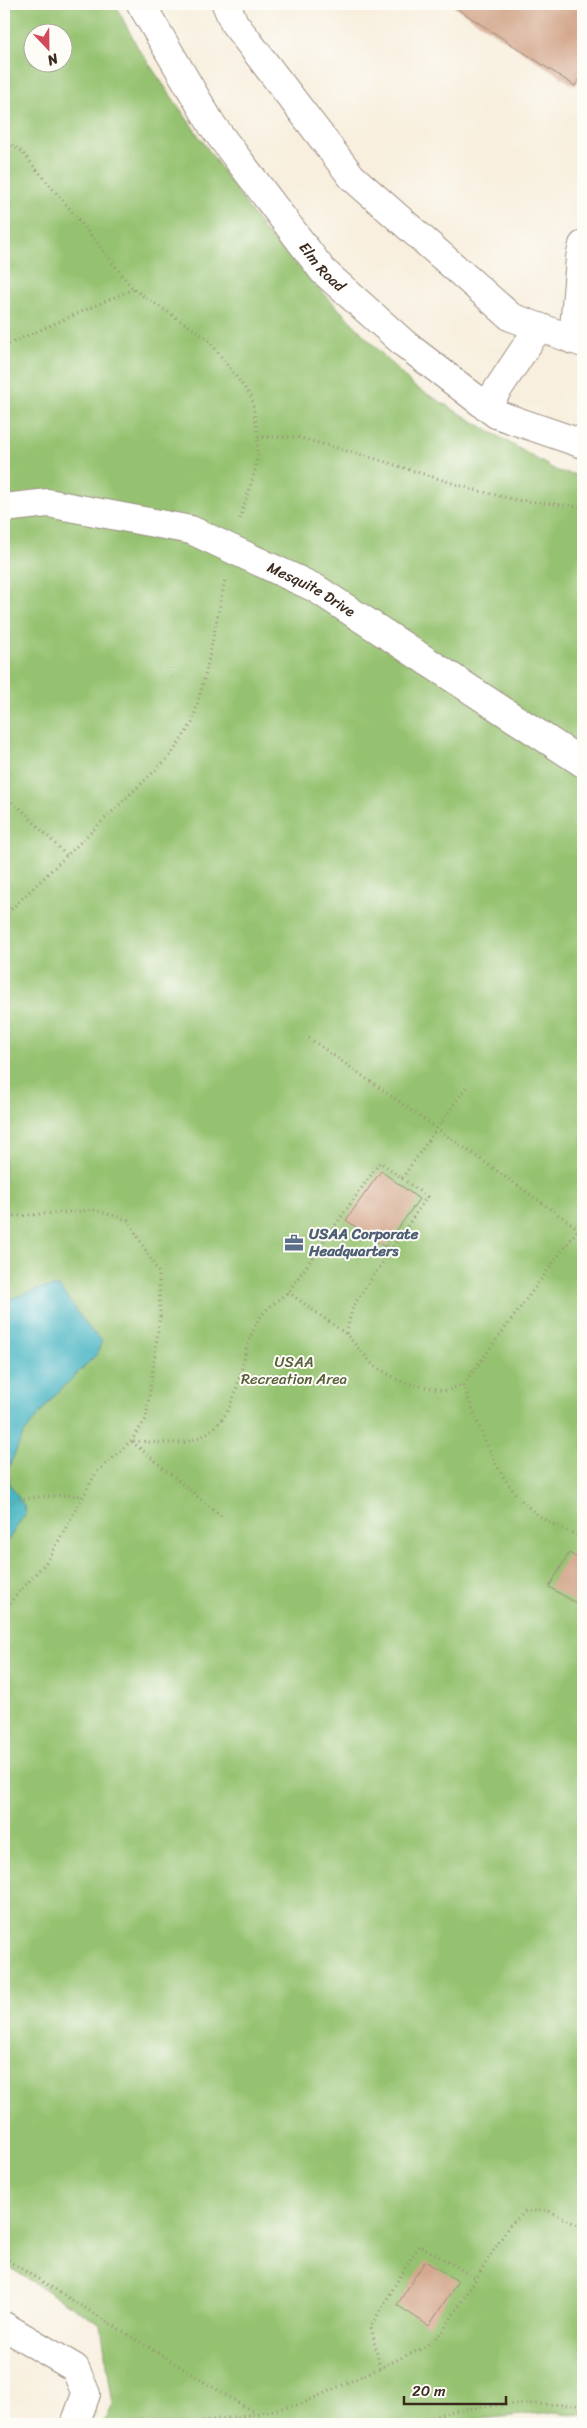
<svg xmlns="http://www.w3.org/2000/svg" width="587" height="2428" font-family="Sriracha,sans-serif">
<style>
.green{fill:#95c270;stroke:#687647;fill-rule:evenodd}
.water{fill:#48b6c4;stroke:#427071}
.building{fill:#d4a88e}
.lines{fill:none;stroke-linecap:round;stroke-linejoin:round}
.minor-casing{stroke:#9a8c7e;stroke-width:30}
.path{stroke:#9a8c7e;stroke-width:3;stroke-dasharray:1 4;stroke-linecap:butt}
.minor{stroke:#fff;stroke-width:28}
.labels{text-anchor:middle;stroke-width:4;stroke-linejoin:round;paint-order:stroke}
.street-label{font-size:15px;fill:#3b2a1e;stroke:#fdfcf7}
.service-label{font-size:15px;font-weight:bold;fill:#4e5e75;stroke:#fdfcf7;text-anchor:start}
.park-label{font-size:15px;fill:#5a5f3b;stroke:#fdfcf7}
</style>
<rect width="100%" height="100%" fill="#fdfcf7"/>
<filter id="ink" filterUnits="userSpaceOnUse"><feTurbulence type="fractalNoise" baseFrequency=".02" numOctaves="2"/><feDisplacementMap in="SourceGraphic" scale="10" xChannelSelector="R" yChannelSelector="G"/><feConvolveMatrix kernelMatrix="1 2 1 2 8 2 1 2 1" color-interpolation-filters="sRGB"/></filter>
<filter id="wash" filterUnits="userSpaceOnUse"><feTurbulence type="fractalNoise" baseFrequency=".0096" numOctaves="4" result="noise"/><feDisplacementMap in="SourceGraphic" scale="20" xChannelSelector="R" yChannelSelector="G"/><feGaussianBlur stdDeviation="1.12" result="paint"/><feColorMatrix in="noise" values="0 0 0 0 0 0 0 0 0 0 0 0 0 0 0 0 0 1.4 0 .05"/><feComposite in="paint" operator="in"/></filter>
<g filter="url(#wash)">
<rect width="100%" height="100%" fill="#f8efde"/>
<path class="green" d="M4 4H115L138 48 265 232 412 385 557 471 583 476V2415L553 2412 430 2424H103L113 2405 101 2325 4 2264ZM32 32H62V62H32Z"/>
<path class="water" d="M59 1287 92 1332 102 1340 97 1354 53 1397 23 1435 8 1469 9 1483 24 1506 25 1514 4 1546V1301L42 1288Z"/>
<g id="blocks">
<path class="building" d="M450 4H583V74L575 86Z
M381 1171 419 1199 385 1247 346 1220Z
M569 1553 583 1561 581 1606 549 1587Z
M425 2261 458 2281 429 2326 397 2305Z"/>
</g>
</g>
<g filter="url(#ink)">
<use href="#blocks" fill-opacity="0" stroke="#9a8c7e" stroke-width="1"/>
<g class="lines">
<g class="minor-casing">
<g id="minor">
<path id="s1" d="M141 4 212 125 323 271 406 345 496 414 583 444"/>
<path d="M226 4 234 23 352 177 511 317 583 343"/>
<path d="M573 340 580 258 583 245"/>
<path d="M486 407 539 327"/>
<path id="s2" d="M4 508 48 503 191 530 315 588 583 763"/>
<path d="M4 2326 75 2368 86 2394 75 2424"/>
</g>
</g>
<path class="path" d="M4 139 22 152 79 220 133 289 208 339 252 398 258 437 256 467 240 519
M4 346 133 289
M258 437H297L376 459 471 489 516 500 583 507
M4 796 21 809 67 856
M4 916 171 755 192 723 206 672 225 580
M309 1038 579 1229
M402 1178 467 1086
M4 1217 95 1210 128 1220 159 1273 160 1316 146 1419 131 1441 96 1473 48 1560 4 1609
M288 1292 346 1334 374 1366 402 1382 444 1391 463 1385 582 1224
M463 1385C481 1429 495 1480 533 1511 546 1523 567 1530 583 1538
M4 1503C30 1497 55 1494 83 1496
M221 1516 131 1441C147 1441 169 1445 185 1442 245 1428 234 1367 256 1324 263 1310 276 1302 288 1292L380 1162 427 1197 353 1306 346 1334
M4 2258 255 2413
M380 2368 371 2326 419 2245 476 2278
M183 2424 255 2414 301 2404 425 2347 443 2331 509 2226 525 2212 547 2210 583 2228
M413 2424C465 2402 527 2402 583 2406"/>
<use href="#minor" class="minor"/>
</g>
</g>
<defs>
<g id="office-bare" transform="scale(1.5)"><path d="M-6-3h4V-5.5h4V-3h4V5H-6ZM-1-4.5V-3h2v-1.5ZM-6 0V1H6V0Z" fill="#5c6f8a" stroke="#fdfcf7" stroke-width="2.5" paint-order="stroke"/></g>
</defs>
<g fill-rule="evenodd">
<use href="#office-bare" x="294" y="1243"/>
</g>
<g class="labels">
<g class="street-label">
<text dy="5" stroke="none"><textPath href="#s1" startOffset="320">Elm Road</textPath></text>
<text dy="5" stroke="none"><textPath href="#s2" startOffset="324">Mesquite Drive</textPath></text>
</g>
<g class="service-label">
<text x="309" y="1239">USAA Corporate<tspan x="309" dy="17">Headquarters</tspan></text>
</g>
<g class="park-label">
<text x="294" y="1367">USAA<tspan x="294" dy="17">Recreation Area</tspan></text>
</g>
</g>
<rect width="587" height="2428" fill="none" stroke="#fdfcf7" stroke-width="20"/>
<g transform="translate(48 48) rotate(158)"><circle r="24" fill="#fdfcf7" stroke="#afa8a0"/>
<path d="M0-4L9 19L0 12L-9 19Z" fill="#d1495b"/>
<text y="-8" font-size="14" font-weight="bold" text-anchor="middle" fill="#3b2a1e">N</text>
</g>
<path d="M404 2396v8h102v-8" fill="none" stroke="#3b2a1e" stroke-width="2.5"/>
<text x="412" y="2396" font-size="15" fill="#3b2a1e" stroke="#fdfcf7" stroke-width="4" paint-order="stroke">20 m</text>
</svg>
